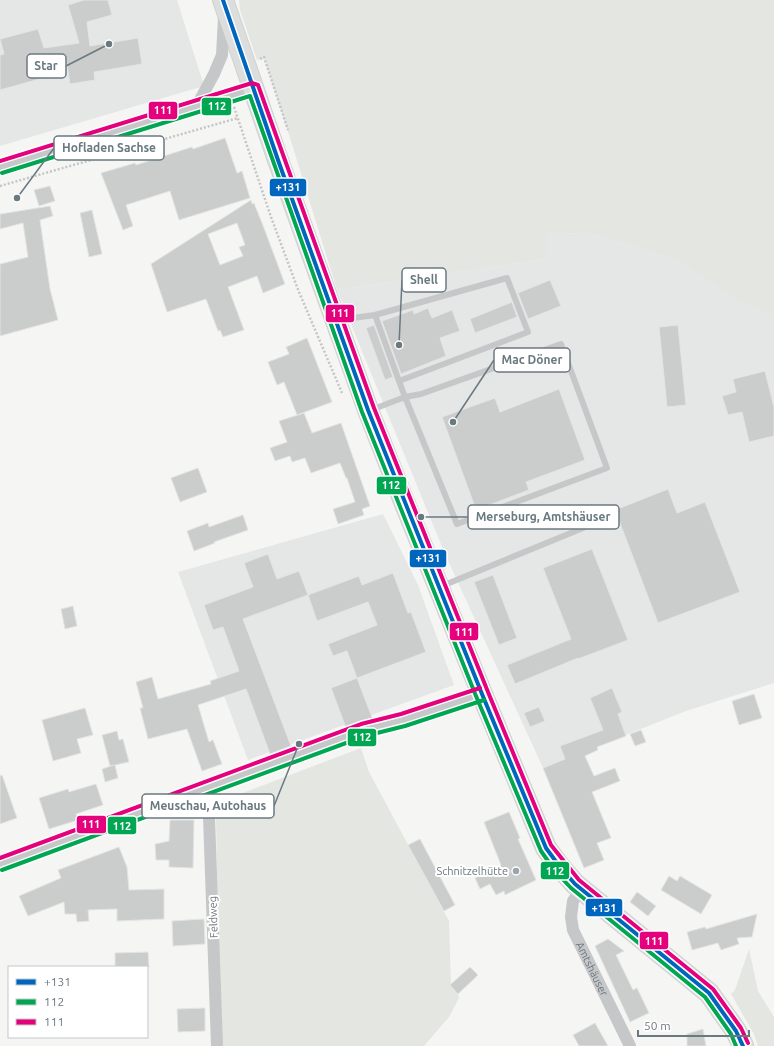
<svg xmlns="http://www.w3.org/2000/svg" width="774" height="1046" font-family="Ubuntu,sans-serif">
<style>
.built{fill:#e5e6e6}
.green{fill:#e4e6e2}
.building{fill:#cbcccc;stroke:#e4e4e4;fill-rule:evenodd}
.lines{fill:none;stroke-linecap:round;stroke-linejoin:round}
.primary-casing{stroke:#d0d1d1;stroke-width:22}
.path{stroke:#c5c5c5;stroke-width:2.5;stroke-dasharray:2 2;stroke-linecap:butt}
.lane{stroke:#c6c7c8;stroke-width:6}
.street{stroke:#c6c7c8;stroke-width:12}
.primary{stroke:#dcdddd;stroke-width:20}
.bus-1-casing{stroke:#fff;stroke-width:7}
.bus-2-casing{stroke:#fff;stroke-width:7}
.bus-3-casing{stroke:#fff;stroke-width:7}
.bus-1{stroke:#0065bd;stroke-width:4}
.bus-2{stroke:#00a651;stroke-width:4}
.bus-3{stroke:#e5007d;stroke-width:4}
.poi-dot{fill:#9aa4a9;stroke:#fff;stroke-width:1.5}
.labels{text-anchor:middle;stroke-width:4;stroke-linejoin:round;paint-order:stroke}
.poi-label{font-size:11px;fill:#697980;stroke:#fff;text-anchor:end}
.street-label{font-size:11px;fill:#697980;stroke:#fff}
.leader{fill:none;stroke:#697980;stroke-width:1.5}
.callout-dot{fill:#697980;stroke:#fff;stroke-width:1.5}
.callout{fill:#fff;stroke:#697980;stroke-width:1.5}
.callout-label{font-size:12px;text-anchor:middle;font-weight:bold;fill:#697980}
.line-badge{stroke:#fff;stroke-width:1.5}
.badge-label{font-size:11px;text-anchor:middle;font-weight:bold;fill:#fff}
</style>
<rect width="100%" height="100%" fill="#f5f5f4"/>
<path class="built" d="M0 0H177L204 86 0 146Z
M588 233 674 259 738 302 774 316V683L686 711 543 768 445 554 337 290 547 259 545 234Z
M383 514 418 585 454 685 248 760 178 572Z"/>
<path class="green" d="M239 0H774V316L738 302 674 259 588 233 546 234 547 259 337 290 291 141 264 58 257 60 240 10Z
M361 748 369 772 449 921 451 985 458 994 459 998 449 1017 424 1046H222L218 922 216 817 218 804 232 797Z
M749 949 758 991 774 1017V1046H758L754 1034 731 994 735 990Z"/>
<path class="building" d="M84 0H108L112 15 87 22 90 46 138 38 142 64 94 72 95 80 70 84 66 58 43 65 47 77 0 90V55L4 54 0 39 38 29 44 48 79 43 68 5Z
M225 138 237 173 242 171 250 198 179 220 170 191 126 205 133 226 123 230 101 173 135 163 136 165 192 147 193 149Z
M50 186 55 201 39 206 34 190Z
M251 200 252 204 254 203 264 228 285 284 263 293 257 276 228 287 244 330 223 337 220 330 218 331 206 299 167 312 151 264ZM237 223 245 245 239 247 243 256 220 265 208 234Z
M50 206 53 216 40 220 50 289 58 320 0 336V264L28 257 23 223 0 229V214Z
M92 210 102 254 89 257 80 213Z
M550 280 561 306 528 319 518 293Z
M512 302 517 317 475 333 470 319Z
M428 308 432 318 452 310 460 331 440 338 446 356 401 374 382 321 413 310 414 314Z
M374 325 393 377 385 380 366 328Z
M678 325 686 405 667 407 659 327Z
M307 338 332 402 297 415 284 382 277 385 268 362 289 354 286 347Z
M765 371 774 407V436L749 442 742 412 728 415 722 396 736 392 733 379Z
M559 389 585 460 526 482 529 490 476 510 442 417 495 398 500 412Z
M304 413 312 433 341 423 370 506 362 509 364 515 338 524 333 509 355 502 347 478H346L340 463 311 473 305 458 292 462 290 456 275 461 270 448 287 442 279 421Z
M198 468 207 492 180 502 171 478Z
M668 489 677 513 705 502 740 592 658 623 615 510Z
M243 515 248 530 214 542 215 543 194 551 187 531 208 523 209 527Z
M592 549 628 640 578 659V658L515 684 507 665 571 639 543 568Z
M268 554 277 579 299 571 308 595 243 619 291 746 270 754 246 689 198 705 209 742 213 740 222 764 202 771 187 729 148 739 140 708H143L136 682 152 677 158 699 211 684 210 681 239 671 223 627 213 630 204 605 253 587 244 563Z
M393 573 408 613 411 612 426 652 357 678 347 651 333 656 328 644 377 625 368 602 317 621 308 595 359 576 362 585Z
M493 575 517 638 499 645 474 582Z
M73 606 77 626 65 629 61 609Z
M357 678 373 720 346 728 331 688Z
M612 688 622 712 618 714 626 736 597 747 598 750 585 756 594 776 615 768 620 781 592 792 611 838 597 843 604 860 584 868 543 768 565 759 560 746 603 730 590 698Z
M754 694 762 718 739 725 732 701Z
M539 707 545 721 530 727 524 713Z
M85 708 93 735 77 739 81 753 53 761 42 720Z
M641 730 646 742 635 746 630 734Z
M117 731 119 740 123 739 129 762 115 765 118 778 105 782 102 769 114 765 110 766 102 735Z
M2 775 17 818 0 824V776Z
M96 784 103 805 76 814 78 820 49 829 39 798 68 789 69 792Z
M509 812 520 838 518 839 536 880 505 895 504 891 496 895 490 884 480 889 475 878 501 865 484 822Z
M170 820H194L193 868 169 867V860H156L155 844 169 841Z
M420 839 455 905 444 911 408 845Z
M119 847 127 867 129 890 164 889V919L117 921V909L88 910 89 921 77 922 76 914H65L64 902 28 916 19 896 61 878 58 870Z
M669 876 677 881 680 876 712 895 701 914 661 890Z
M637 892 656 906 648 916 630 902Z
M757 914 752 937 737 938 739 944 721 950 718 943 692 950 687 932 705 927 706 929Z
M204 919 205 944 173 946 172 921Z
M608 939 624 951 616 955 633 990 637 988 649 1013 630 1022 595 946Z
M148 952 149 967H115V953Z
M470 967 478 975 458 994 450 985Z
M205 1008V1031L178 1032 177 1009Z
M595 1023 608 1046H579L573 1035Z
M703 1029 706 1046H687V1034Z"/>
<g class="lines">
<g class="primary-casing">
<path id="primary" d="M223 0 278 160 368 410 403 499 482 694 546 848 560 867 575 884 709 993 736 1031 743 1046"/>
</g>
<path class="path" d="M260 59 264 57 288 130
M234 107 271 217 299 292 342 393
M0 186 238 118"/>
<path class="lane" d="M375 315 399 381
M338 320 375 315 507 278 528 332 399 381 405 397 457 524 607 468 561 344 421 394 405 397 371 410
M442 586 583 528"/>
<g class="street">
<path d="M196 107 214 74 222 55 224 17"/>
<path d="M0 167 254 89"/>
<path d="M208 788 217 1046"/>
<path d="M0 864 363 730 403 720 482 694"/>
<path id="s1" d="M581 889 573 901 571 917 573 930 630 1046"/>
</g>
<use href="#primary" class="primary"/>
<g class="bus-1-casing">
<path id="bus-1" d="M223 0 278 160 368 410 482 694 546 848 560 867 575 884 709 993 736 1031 743 1046"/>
</g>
<g class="bus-2-casing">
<path id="bus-2" d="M2 173 250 96 362 412 476 696 541 851 555 871 571 888 705 997 731 1034 736 1046
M2 870 365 736 405 726 484 700"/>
</g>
<g class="bus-3-casing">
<path id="bus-3" d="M0 161 252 83 258 85 374 408 488 692 551 845 579 880 713 989 741 1028 748 1043
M0 858 361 724 401 714 480 688"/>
</g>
<use href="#bus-1" class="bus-1"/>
<use href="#bus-2" class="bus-2"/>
<use href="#bus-3" class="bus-3"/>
</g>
<circle class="poi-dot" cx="516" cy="871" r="4"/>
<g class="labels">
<g class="poi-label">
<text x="508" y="875">Schnitzelhütte</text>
</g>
<g class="street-label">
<text transform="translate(213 917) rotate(-92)" y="4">Feldweg</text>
<text dy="4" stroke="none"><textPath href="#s1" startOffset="87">Amtshäuser</textPath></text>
</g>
</g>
<path class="leader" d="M109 44L66 66M17 198L54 148M399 345L402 280M453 422L494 360M421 517L468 517M299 744L274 806"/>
<g class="callout-dot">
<circle cx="109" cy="44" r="4"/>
<circle cx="17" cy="198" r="4"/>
<circle cx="399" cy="345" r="4"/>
<circle cx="453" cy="422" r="4"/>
<circle cx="421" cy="517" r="4"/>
<circle cx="299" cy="744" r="4"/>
</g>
<g class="callout">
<rect x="27" y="54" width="39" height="24" rx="4"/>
<rect x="54" y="136" width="110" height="24" rx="4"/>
<rect x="402" y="268" width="44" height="24" rx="4"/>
<rect x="494" y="348" width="76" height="24" rx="4"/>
<rect x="468" y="505" width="151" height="24" rx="4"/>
<rect x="142" y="794" width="132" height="24" rx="4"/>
</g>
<g class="callout-label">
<text x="46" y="70">Star</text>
<text x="109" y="152">Hofladen Sachse</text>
<text x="424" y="284">Shell</text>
<text x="532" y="364">Mac Döner</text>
<text x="543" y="521">Merseburg, Amtshäuser</text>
<text x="208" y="810">Meuschau, Autohaus</text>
</g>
<g class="line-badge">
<rect x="201" y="97" width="31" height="19" rx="4" fill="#00a651"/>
<rect x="148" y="101" width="30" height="19" rx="4" fill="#e5007d"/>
<rect x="269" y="178" width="38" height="19" rx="4" fill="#0065bd"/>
<rect x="325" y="304" width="30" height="19" rx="4" fill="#e5007d"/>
<rect x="376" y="476" width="31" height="19" rx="4" fill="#00a651"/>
<rect x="409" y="549" width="38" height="19" rx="4" fill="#0065bd"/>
<rect x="449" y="622" width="30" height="19" rx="4" fill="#e5007d"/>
<rect x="347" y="728" width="30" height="19" rx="4" fill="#00a651"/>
<rect x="76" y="815" width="31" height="19" rx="4" fill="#e5007d"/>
<rect x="107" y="816" width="30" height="19" rx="4" fill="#00a651"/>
<rect x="540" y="861" width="30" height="19" rx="4" fill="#00a651"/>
<rect x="585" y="898" width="38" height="19" rx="4" fill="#0065bd"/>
<rect x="639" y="931" width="30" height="19" rx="4" fill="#e5007d"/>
</g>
<g class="badge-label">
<text x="217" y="110">112</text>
<text x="163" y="114">111</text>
<text x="288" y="191">+131</text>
<text x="340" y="317">111</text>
<text x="391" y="489">112</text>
<text x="428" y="562">+131</text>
<text x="464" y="636">111</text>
<text x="362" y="741">112</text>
<text x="91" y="828">111</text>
<text x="122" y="830">112</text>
<text x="555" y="875">112</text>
<text x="604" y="912">+131</text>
<text x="654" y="945">111</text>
</g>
<rect x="8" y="966" width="140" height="72" fill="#ffffff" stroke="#c3c9cc"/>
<rect x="16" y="979" width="20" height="6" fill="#0065bd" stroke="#c3c9cc"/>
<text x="44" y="986" font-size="12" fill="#697980">+131</text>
<rect x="16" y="999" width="20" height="6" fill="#00a651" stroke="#c3c9cc"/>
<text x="44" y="1006" font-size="12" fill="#697980">112</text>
<rect x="16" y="1019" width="20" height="6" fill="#e5007d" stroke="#c3c9cc"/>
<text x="44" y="1026" font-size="12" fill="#697980">111</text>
<path d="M638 1030v6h111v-6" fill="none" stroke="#697980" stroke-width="2"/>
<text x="644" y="1030" font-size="12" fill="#697980" stroke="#ffffff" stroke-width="3" paint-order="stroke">50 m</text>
</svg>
